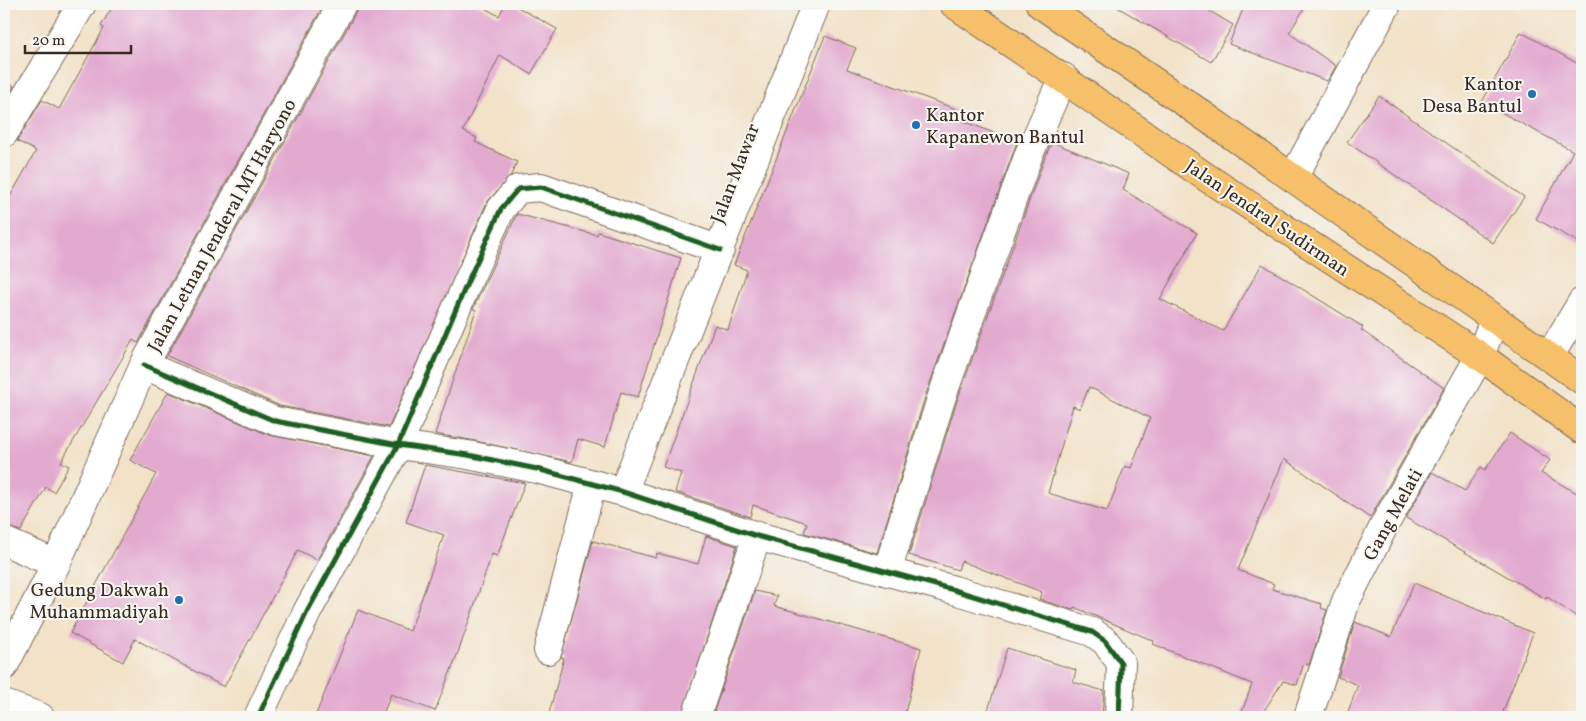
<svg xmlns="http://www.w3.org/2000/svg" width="1586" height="721" font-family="Vollkorn,serif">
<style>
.building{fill:#e3aad0;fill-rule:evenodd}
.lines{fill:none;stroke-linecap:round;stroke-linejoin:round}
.minor-casing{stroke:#7b6a5a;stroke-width:30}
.major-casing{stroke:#7b6a5a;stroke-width:30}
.minor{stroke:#fff;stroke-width:28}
.major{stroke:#f6c06b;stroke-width:28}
.cycleway-casing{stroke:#f6f6f2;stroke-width:8}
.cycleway{stroke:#1b5e20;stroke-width:5}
.poi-dot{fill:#1f6fb2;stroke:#f6f6f2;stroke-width:2}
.labels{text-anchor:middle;stroke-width:4;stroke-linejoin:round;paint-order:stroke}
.poi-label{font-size:19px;fill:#3b2a1e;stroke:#f6f6f2;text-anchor:end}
.street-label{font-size:19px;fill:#3b2a1e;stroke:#f6f6f2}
</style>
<rect width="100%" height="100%" fill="#f6f6f2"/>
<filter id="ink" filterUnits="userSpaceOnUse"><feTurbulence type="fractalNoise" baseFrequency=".02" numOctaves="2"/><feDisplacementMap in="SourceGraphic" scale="10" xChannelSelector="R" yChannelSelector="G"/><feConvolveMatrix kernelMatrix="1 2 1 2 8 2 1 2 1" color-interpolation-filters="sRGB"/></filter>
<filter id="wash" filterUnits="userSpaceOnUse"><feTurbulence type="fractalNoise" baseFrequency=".0096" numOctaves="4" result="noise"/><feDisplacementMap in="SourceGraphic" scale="20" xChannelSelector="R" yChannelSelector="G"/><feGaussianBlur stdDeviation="1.12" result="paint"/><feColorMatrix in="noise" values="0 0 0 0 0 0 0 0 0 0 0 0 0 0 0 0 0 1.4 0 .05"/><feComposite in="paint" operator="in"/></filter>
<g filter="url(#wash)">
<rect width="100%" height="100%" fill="#f2e2c8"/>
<g id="blocks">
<path class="building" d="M114 4H324L138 343 133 340 61 462 69 466 54 492 46 487 21 531 4 526V207L36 151 17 141 42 100 59 109 104 28 101 26Z
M358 4H477L499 16 505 4H512L557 29 531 74 500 55 463 131 477 138 475 142 517 162 510 177 487 202 389 427 280 406 167 356 356 12Z
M1112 4H1198L1233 25 1211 62Z
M1245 4H1307L1289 33 1336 66 1327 81 1229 44Z
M1521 32 1582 66V244L1536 219 1573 151 1482 102Z
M825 36 856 48 847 69 956 109 953 117 1017 142 926 394 877 553 804 533 807 523 753 505 750 517 675 492 681 473 663 467 715 325 728 330 747 270 734 265Z
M4 80 14 86 4 103Z
M1379 96 1524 197 1493 243 1347 142Z
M1052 142 1129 174 1123 190 1197 233 1160 299 1223 331 1262 264 1363 327 1361 330 1444 388 1370 518 1284 459 1238 570 1274 584 1272 589 1322 604 1321 608 1327 610 1309 665 1304 663 1297 685 1283 681 1260 717H1240L1252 684 1153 644 1154 641 1074 607 1073 610 1039 599 1042 592 961 561 958 570 909 555 956 404 1044 160ZM1089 387 1150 418 1131 468 1125 466 1107 511 1048 493 1073 406 1080 409Z
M517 214 597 235 598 232 681 258 638 397 621 392 605 447 578 439 572 462 471 440 435 434 476 310 473 309Z
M168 392 269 435 374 456 317 560 298 550 224 687 135 639 123 662 70 633 156 474 130 460Z
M1510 433 1550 460 1541 473 1582 496V620L1547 597 1546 599 1406 518 1432 472 1465 491 1481 467 1485 470Z
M425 465 525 483 497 556 492 554 459 650 435 711 391 694 382 717H315L358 610 410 631 444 535 406 522Z
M706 536 737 546 681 717H548L564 658 561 657 593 541 656 558 657 553 698 564Z
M1414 583 1533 633 1501 717H1346L1358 685 1338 677 1355 622 1391 637Z
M755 591 777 596 774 606 921 648 904 717H712Z
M1007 648 1076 670 1073 682 1104 691 1102 717H986Z"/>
</g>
</g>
<g filter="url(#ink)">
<use href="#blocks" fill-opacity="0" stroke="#7b6a5a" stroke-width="1"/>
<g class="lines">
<g class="minor-casing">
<path id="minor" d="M4 133 82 4
M1293 178 1387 4
M1549 357 1582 302
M144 365 275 421 398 445 468 455 537 469 623 492 757 536 954 590 1092 632 1105 641 1121 663 1119 717
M623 492 816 4
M4 541 56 564
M887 572 941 399 986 272 1029 154 1063 77
M548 650 592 484
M4 666 56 564 144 365 342 4
M4 704 40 717
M258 717 307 612 398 445 468 281 501 209 518 189 541 187 720 250
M696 717 757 536
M1308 717 1346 601 1386 522 1480 356 1494 320"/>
</g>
<g class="major-casing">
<path id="major" d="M954 4 1209 179 1480 356 1582 430
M1040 4 1187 104 1582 380"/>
</g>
<use href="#minor" class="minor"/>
<use href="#major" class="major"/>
<g class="cycleway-casing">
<path id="cycleway" d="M144 365 275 421 398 445 468 455 537 469 623 492 757 536 954 590 1092 632 1105 641 1121 663 1119 717
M258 717 307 612 398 445 468 281 501 209 518 189 541 187 720 250"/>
</g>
<use href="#cycleway" class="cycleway"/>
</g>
</g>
<g class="poi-dot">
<circle cx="1532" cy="94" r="5"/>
<circle cx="916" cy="125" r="5"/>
<circle cx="179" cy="600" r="5"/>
</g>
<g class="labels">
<g class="poi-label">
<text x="1522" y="90">Kantor<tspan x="1522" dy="22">Desa Bantul</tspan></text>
<text x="926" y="121" text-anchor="start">Kantor<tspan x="926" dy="22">Kapanewon Bantul</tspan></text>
<text x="169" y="596">Gedung Dakwah<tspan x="169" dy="22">Muhammadiyah</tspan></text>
</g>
<g class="street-label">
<text transform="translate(734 173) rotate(-69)" y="7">Jalan Mawar</text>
<text transform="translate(1268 217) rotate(34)" y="7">Jalan Jendral Sudirman</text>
<text transform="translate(221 225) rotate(-61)" y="7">Jalan Letnan Jenderal MT Haryono</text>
<text transform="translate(1392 514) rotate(-61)" y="7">Gang Melati</text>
</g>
</g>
<rect width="1586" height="721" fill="none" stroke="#f6f6f2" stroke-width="20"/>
<path d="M25 45v8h106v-8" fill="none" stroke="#3b2a1e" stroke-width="2.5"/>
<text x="32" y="45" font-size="15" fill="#3b2a1e" stroke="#f6f6f2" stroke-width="4" paint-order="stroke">20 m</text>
</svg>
